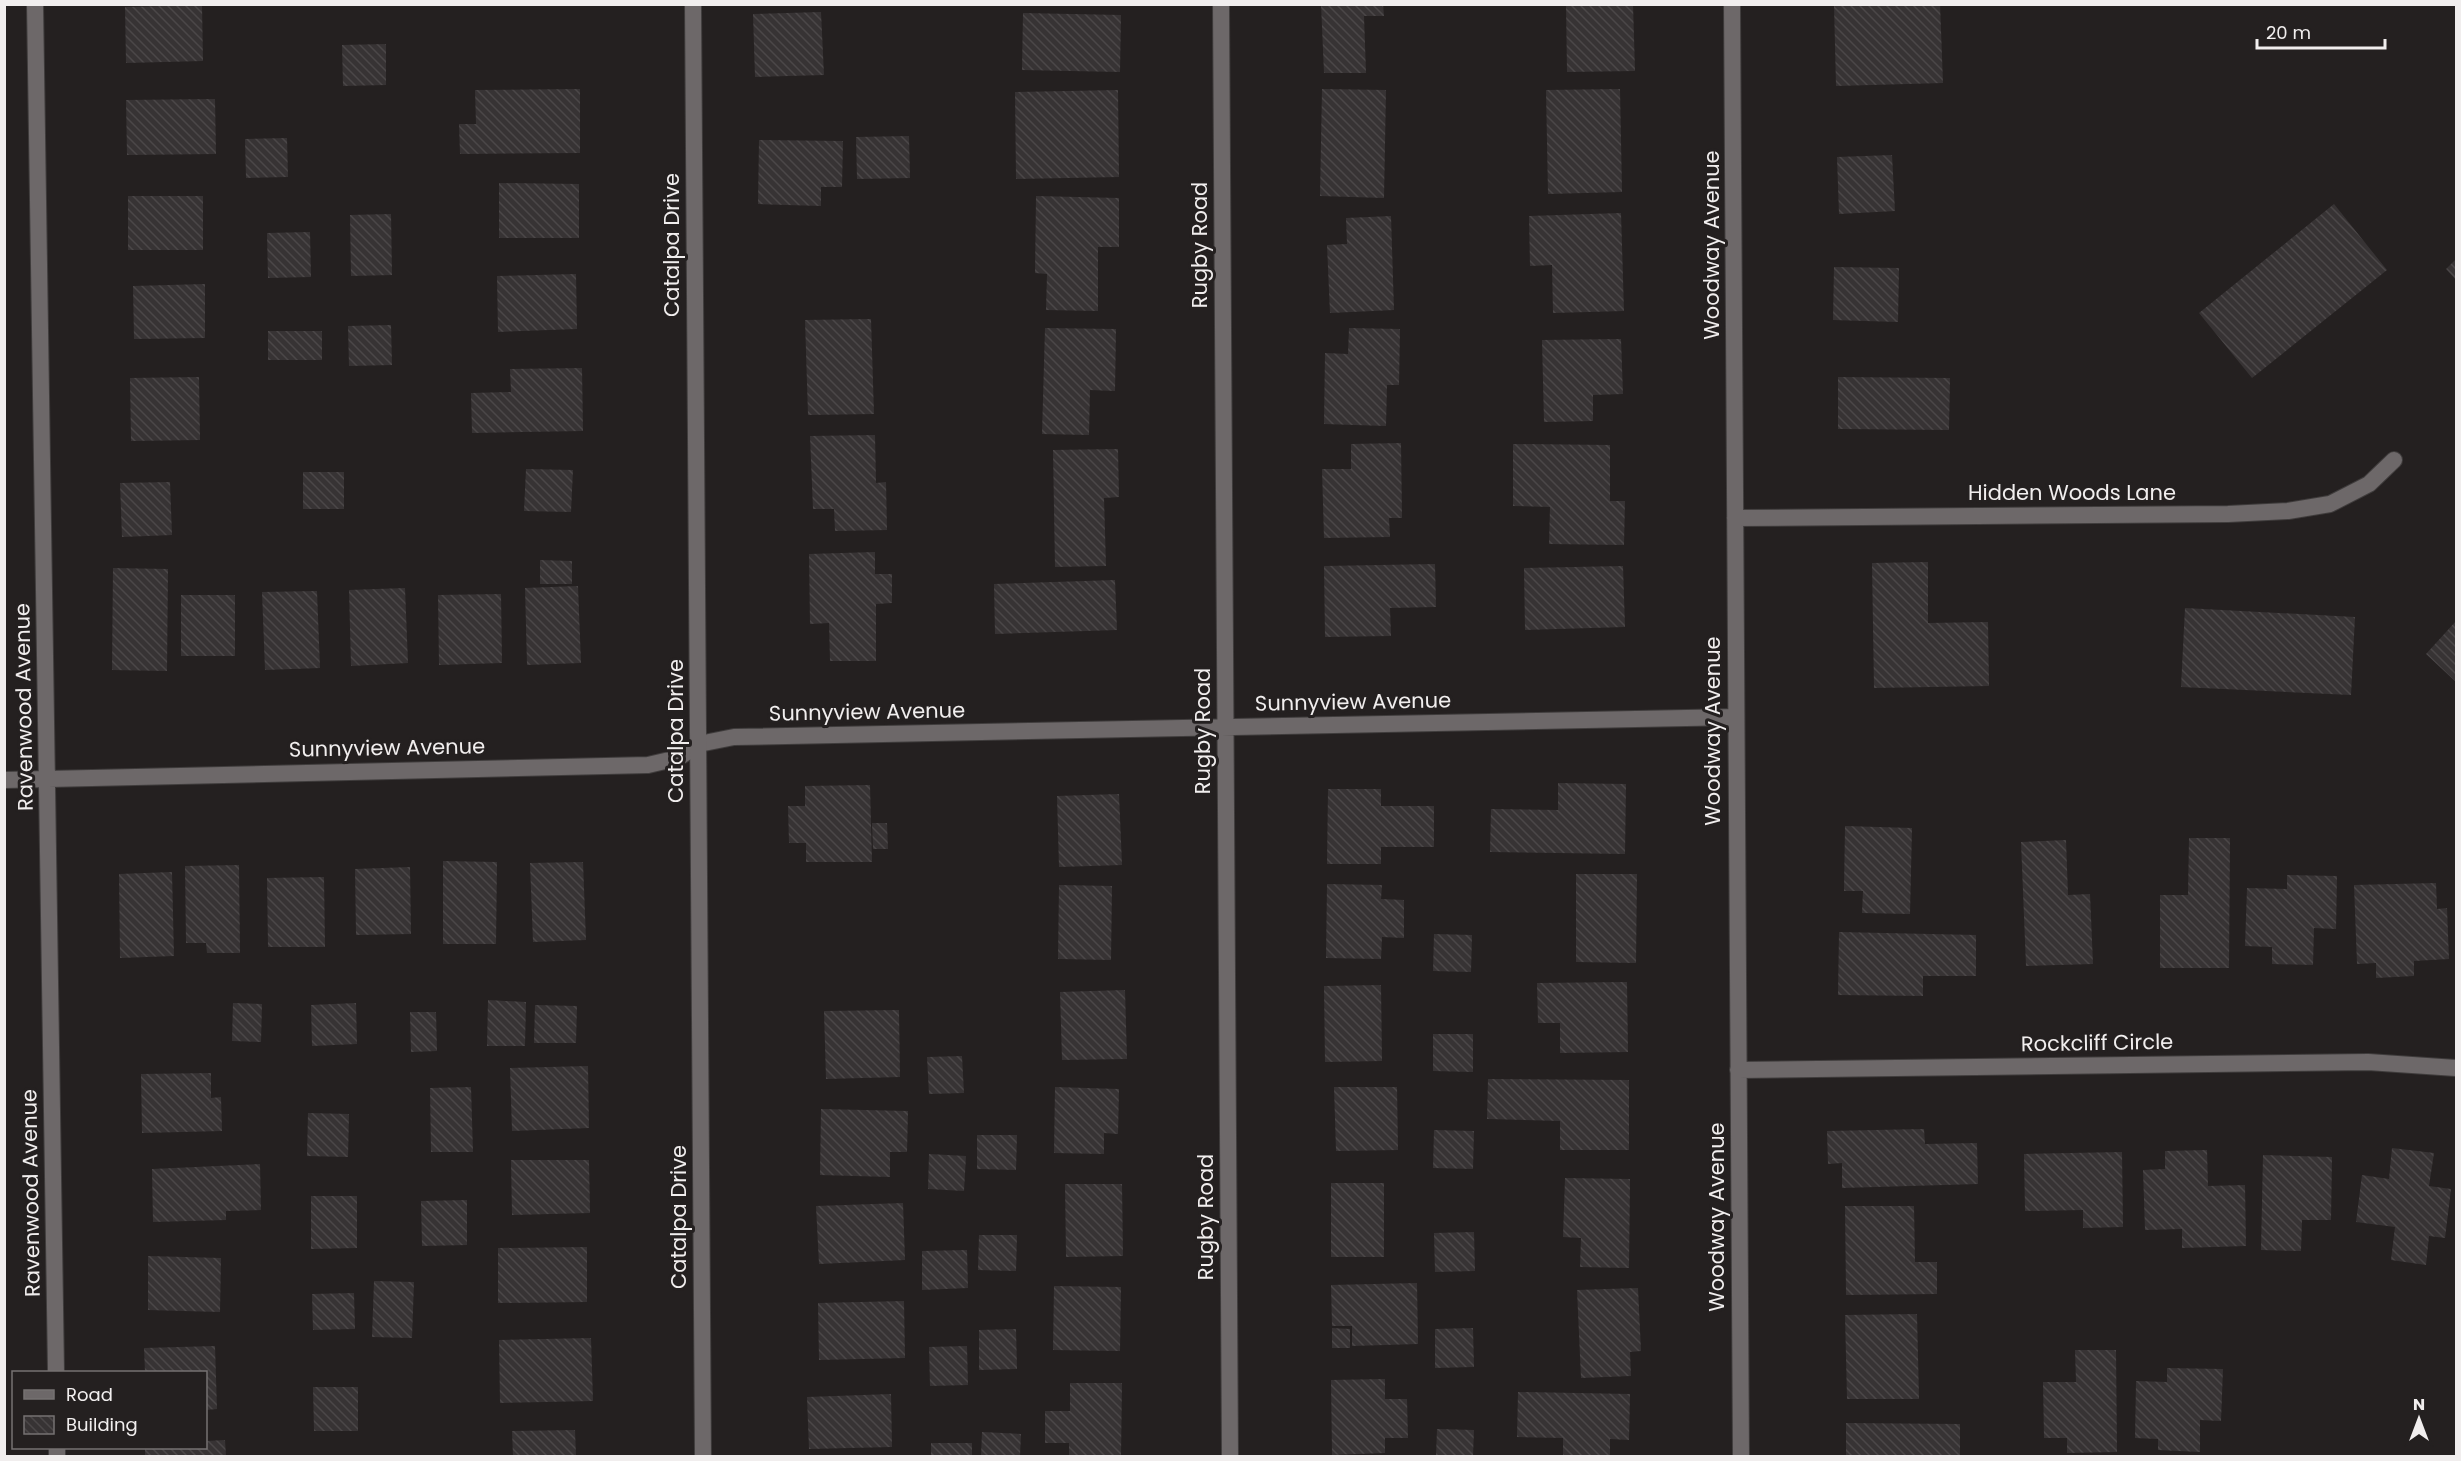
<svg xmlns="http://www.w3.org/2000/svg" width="2461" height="1461" font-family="Poppins,sans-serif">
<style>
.building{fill:url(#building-back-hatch)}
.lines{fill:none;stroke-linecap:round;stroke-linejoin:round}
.minor-casing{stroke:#3f3c3c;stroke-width:18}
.tertiary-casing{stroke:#3f3c3c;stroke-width:18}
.minor{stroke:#6d6869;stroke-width:16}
.tertiary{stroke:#6d6869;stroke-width:16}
.labels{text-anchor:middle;stroke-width:6;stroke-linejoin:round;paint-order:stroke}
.street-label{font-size:21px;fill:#f1eeee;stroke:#242020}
</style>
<defs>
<pattern id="building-back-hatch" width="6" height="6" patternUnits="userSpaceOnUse" patternTransform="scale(1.5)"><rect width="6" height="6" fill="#373334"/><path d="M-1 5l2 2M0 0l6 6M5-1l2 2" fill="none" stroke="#4b4748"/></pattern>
</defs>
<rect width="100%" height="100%" fill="#242020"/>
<path class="building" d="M1321 4H1383L1384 16H1364L1366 73H1324Z
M1566 4H1633L1635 71 1567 72Z
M1940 4 1943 83 1836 86 1834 5Z
M202 5 203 61 126 63 125 7Z
M821 12 824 75 755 77 753 14Z
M1023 13 1121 15 1120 72 1022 70Z
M386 44V85L343 86 342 45Z
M580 89V153L460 154 459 124H476L475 90Z
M1322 89 1386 90 1384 198 1320 196Z
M1620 89 1622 192 1548 194 1546 90Z
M1118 90 1119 177 1016 179 1015 92Z
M215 99 216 154 127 155 126 100Z
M909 136 910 178 857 179 856 137Z
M287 138 288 177 246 178 245 139Z
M759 140 843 141 842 187H821V206L758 204Z
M1892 155 1895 211 1839 214 1837 157Z
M499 183 579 184V238H499Z
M128 196H203V250H128Z
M1036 196 1119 198V247H1098V311L1046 310 1047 274 1035 273Z
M2334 204 2387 270 2252 378 2199 313Z
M1621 213 1624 311 1553 313 1552 265 1530 266 1529 216Z
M391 214 392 275 351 276 350 215Z
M1391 216 1394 310 1330 313 1327 245 1347 244 1346 218Z
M310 232 311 277 268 278 267 233Z
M2456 259V280L2446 269Z
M1834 267 1899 268 1898 322 1833 320Z
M576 274 577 329 498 332 497 276Z
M205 284V338L134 339 133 286Z
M871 319 874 414 808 415 805 320Z
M391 325 392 365 349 366 348 326Z
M1045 328 1116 329 1115 391 1090 390 1089 435 1042 434Z
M1349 328 1400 329 1399 385H1387L1386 426 1324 424 1325 353 1348 354Z
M268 331H322V360H268Z
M1621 339 1623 394 1593 395V421L1544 422 1542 340Z
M582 368 583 431 472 433 471 393 511 392 510 369Z
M199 377 200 440 131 441 130 378Z
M1838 377 1950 378 1949 430 1838 429Z
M875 435 876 483 886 482 887 530 835 531 834 509H813L810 436Z
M1401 443 1402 518H1389L1390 537 1324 538 1322 469H1351V444Z
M1513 444 1610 445V501H1625L1624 545 1549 544 1550 507 1513 506Z
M1118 449 1119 497 1104 498 1106 566 1055 567 1053 450Z
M526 469 573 470 571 512 524 511Z
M303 472H344V509H303Z
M170 482 172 535 122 537 120 483Z
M875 552V574H892V603L876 604V661H830L829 623 810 624 809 554Z
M540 560 572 561V584H540Z
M1928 562V623L1988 622 1989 686 1874 688 1872 563Z
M1435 564 1436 607 1390 608 1391 636 1325 637 1324 566Z
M1623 566 1625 627 1525 630 1524 568Z
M113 568 168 569 167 671 112 670Z
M1115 580 1117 630 995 634 994 584Z
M578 586 581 663 527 665 525 588Z
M405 588 408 663 351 666 349 590Z
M317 591 320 668 265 670 262 592Z
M501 594 502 663 439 665 438 595Z
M181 595H235V656H181Z
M2185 608 2355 617 2351 695 2181 687Z
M2456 621V682L2426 654Z
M1558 783 1626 784 1625 854 1490 852 1491 809 1558 810Z
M870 785 872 862H806V843H789L788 806H805V786Z
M1328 789H1381V806H1434V847H1381V864H1327Z
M1119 794 1122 865 1059 867 1057 796Z
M872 823H887L888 849H873Z
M1845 826 1912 828 1910 914 1862 913 1863 891H1844Z
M2189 838H2230L2229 968H2160V895H2188Z
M2066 840 2068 895 2090 894 2093 964 2026 966 2021 842Z
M443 861 497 862 496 944H443Z
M583 862 586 940 533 942 530 863Z
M239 865 240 953H207L206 943H186L185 866Z
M410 867 411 934 356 935 355 869Z
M172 872 174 956 120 958 119 874Z
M1576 874H1637L1636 963 1576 962Z
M2287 875 2337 876 2336 929 2314 928 2313 965 2272 964V947L2245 946 2247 888 2287 889Z
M324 877 325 947H268L267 878Z
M2436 883 2437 909 2447 908 2449 959 2414 961V976L2376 978V963L2357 964 2354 885Z
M1327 884 1382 885 1381 899 1404 900V938L1382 937 1381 959 1326 958Z
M1059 885 1112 886 1111 960 1058 959Z
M1839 932 1976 935V976H1923V996L1838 995Z
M1434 934 1472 935 1471 972 1433 971Z
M1627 982 1628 1052 1560 1053V1023H1538L1537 983Z
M1381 985 1382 1061 1325 1062 1324 986Z
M1125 990 1127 1059 1062 1060 1060 992Z
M488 1000 526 1002 525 1046H487Z
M233 1003 262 1004 261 1042 232 1041Z
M356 1003 357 1044 312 1046 311 1005Z
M535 1005 577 1006 576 1043H534Z
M899 1010 900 1077 826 1079 824 1011Z
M410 1012H436L437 1051 411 1052Z
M1433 1034H1473V1072L1433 1071Z
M962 1056 964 1093 929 1094 927 1057Z
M588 1066 589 1128 512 1131 510 1068Z
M211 1073V1098L221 1097 222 1131 142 1133 141 1074Z
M1488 1079 1629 1080V1150H1560V1121L1487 1119Z
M471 1087 473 1152H431L430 1088Z
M1055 1087 1119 1089 1118 1134 1104 1133V1154L1054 1153Z
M1334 1087H1397L1398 1150 1336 1151Z
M821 1109 908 1111 907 1152H890V1177L820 1175Z
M308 1113 349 1114 348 1157 307 1156Z
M1924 1129 1925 1144 1977 1143 1978 1184 1842 1188V1163L1828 1164 1827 1131Z
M1434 1130 1474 1131 1473 1169 1433 1168Z
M977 1135H1017L1016 1170 977 1169Z
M2392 1148 2434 1153 2429 1186 2451 1189 2445 1238 2429 1236 2426 1265 2391 1260 2395 1227 2356 1222 2362 1175 2389 1179Z
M2207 1150 2208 1186 2245 1185 2246 1246 2182 1248V1229L2145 1230 2143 1170 2165 1169V1151Z
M2122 1152 2123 1227 2083 1228V1210L2025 1211 2024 1154Z
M929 1154 966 1156 964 1191 928 1189Z
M2263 1155 2332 1157 2331 1220H2302L2301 1251 2261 1250Z
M511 1160H589L590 1213 512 1215Z
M260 1164 261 1210 226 1211V1220L153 1222 152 1169Z
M1565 1178 1630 1179 1629 1268 1580 1267 1581 1238 1563 1237Z
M1331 1183H1384V1257H1331Z
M1065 1184H1122L1123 1256 1066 1257Z
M311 1196H357V1248L311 1249Z
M467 1200V1245L422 1246 421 1201Z
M903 1203 905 1260 819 1264 816 1206Z
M1845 1206H1914L1915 1262H1937V1294L1846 1295Z
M1474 1232 1475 1271 1435 1272 1434 1233Z
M979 1235H1017L1016 1271 978 1270Z
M587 1247V1302L498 1303V1248Z
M967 1250 968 1288 922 1290V1251Z
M148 1256 221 1258 220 1312 148 1310Z
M374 1281 414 1282 412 1338 372 1337Z
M1417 1283 1418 1344 1352 1346V1326H1332L1331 1285Z
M1054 1286 1121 1287 1120 1351 1053 1350Z
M1638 1288 1641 1351 1630 1352 1631 1376 1581 1378 1577 1290Z
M354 1293 355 1329 313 1330 312 1294Z
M904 1301 905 1358 819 1360 818 1303Z
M1917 1314 1919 1399H1847L1845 1315Z
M1332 1328 1350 1329V1348H1332Z
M1473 1328 1474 1367 1435 1368V1329Z
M1016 1329 1017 1369 979 1370V1330Z
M591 1338 593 1401 500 1403 499 1340Z
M215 1346 217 1409 206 1410V1372H145L144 1348Z
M967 1346 968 1385 930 1386 929 1347Z
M2075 1350H2116L2117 1452 2067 1453V1438H2044L2043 1382H2076Z
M2167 1368 2223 1369 2221 1421 2200 1420V1452L2158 1450V1439L2135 1438 2136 1381 2167 1382Z
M1385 1379V1399H1407L1408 1438H1385V1453L1332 1455 1331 1380Z
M1070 1383H1122L1121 1456H1069V1443H1045V1411H1070Z
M313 1387H358V1431H314Z
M1518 1392 1630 1394 1629 1440 1610 1439V1456H1563V1438L1517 1437Z
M891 1394 892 1447 809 1449 807 1397Z
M1846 1423 1960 1424V1456H1846Z
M1437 1429 1474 1430 1473 1456H1436Z
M575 1430 576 1456H513L512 1431Z
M982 1432 1021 1434 1020 1456H981Z
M225 1440 226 1456H145V1448H206V1441Z
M931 1443H972V1456H931Z"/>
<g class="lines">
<g class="minor-casing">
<path id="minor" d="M35 4 56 1372
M1221 4 1230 1456
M1732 4 1741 1456
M1735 518 2228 514 2288 511 2330 504 2369 484 2394 460
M4 780 648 765 678 758 699 744 734 737 1736 717
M1738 1070 2368 1062 2456 1068
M57 1448V1456"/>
</g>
<g class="tertiary-casing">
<path id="tertiary" d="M693 4 703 1456"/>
</g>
<use href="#minor" class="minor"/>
<use href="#tertiary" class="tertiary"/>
</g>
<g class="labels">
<g class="street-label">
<text transform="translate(672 245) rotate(-90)" y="7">Catalpa Drive</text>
<text transform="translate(1200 245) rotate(-90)" y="7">Rugby Road</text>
<text transform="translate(1712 245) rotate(-90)" y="7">Woodway Avenue</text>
<text x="2072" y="500">Hidden Woods Lane</text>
<text transform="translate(1353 702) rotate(-1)" y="7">Sunnyview Avenue</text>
<text transform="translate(24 707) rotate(-91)" y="7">Ravenwood Avenue</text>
<text transform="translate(867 712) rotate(-1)" y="7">Sunnyview Avenue</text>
<text transform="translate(676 731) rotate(-90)" y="7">Catalpa Drive</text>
<text transform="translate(1203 731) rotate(-90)" y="7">Rugby Road</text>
<text transform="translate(1713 731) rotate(-90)" y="7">Woodway Avenue</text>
<text transform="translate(387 748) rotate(-1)" y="7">Sunnyview Avenue</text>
<text transform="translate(2097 1043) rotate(-1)" y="7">Rockcliff Circle</text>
<text transform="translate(31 1193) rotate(-91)" y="7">Ravenwood Avenue</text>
<text transform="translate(679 1217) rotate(-90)" y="7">Catalpa Drive</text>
<text transform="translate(1206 1217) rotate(-90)" y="7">Rugby Road</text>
<text transform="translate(1717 1217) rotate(-90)" y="7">Woodway Avenue</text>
</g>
</g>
<rect width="2461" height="1461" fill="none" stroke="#f1eeee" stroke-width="12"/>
<rect x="12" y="1371" width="195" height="78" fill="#242020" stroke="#767272" stroke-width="1.5"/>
<rect x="24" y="1390" width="30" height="9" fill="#6d6869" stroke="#767272" stroke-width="1.5"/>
<text x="66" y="1401" font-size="18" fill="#f1eeee">Road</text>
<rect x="24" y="1416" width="30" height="18" fill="url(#building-back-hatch)" stroke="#767272" stroke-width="1.5"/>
<text x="66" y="1431" font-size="18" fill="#f1eeee">Building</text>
<g transform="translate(2419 1419)" stroke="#242020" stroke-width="4.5" paint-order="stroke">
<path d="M0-4.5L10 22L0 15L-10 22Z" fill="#f1eeee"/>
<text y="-9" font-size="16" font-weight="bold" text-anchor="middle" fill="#f1eeee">N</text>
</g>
<path d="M2257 39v9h128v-9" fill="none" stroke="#f1eeee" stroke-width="3"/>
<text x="2266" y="39" font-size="18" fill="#f1eeee" stroke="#242020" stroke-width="4.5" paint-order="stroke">20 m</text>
</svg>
